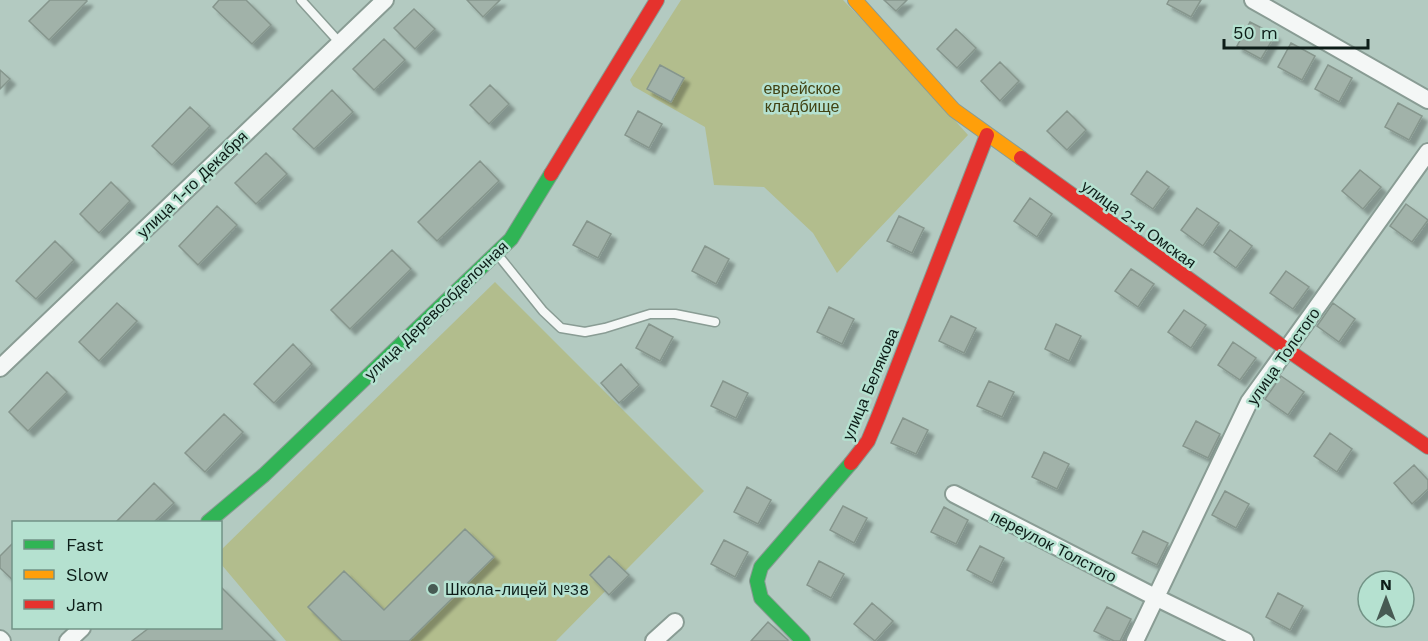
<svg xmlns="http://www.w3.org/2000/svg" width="1428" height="641" font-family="'Work Sans',sans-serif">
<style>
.green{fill:#b2bd8d}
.building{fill:#a1b2a9;stroke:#86968d;stroke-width:1.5;filter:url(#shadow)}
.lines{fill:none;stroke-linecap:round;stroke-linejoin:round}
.lane-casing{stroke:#899c94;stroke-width:11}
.street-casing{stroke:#899c94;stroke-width:20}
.fast-casing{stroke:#899c94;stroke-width:16}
.slow-casing{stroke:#899c94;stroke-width:16}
.jam-casing{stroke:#899c94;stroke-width:16}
.lane{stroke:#f4f7f6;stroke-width:8}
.street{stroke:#f4f7f6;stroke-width:16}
.fast{stroke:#30b455;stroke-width:14}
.slow{stroke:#ff9f0a;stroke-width:14}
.jam{stroke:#e5322d;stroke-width:14}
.poi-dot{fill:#475a53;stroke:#b5e1d0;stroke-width:2}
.labels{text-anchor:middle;stroke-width:5;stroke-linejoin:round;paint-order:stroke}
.park-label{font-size:16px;fill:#424314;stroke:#b5e1d0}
.street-label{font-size:16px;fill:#0d1d18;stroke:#b5e1d0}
.poi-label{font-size:16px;fill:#0d1d18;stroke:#b5e1d0;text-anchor:start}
</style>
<defs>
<filter id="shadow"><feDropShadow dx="5.5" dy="5.5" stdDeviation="1.5" flood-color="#0004"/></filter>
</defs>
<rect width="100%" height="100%" fill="#b3cac1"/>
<path class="green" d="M681 0H843L896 55 968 135 837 273 813 233 764 187 714 185 705 127 633 86 630 80Z
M495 282 704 491 556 641H286L221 564 220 551Z"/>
<path class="building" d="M50 0H86L87 1 49 40 29 21Z
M219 0H246L271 25 252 44 213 7Z
M467 0H500L483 17Z
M884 0H907L896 11Z
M1169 0H1201L1191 17 1167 4Z
M414 9 435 29 415 49 394 28Z
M1250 22 1275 35 1261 59 1237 46Z
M956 29 976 48 957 68 937 49Z
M384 39 405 60 374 90 353 69Z
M1291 43 1315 56 1302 80 1278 67Z
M1000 62 1019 81 1000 101 981 81Z
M660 65 684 78 671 102 647 89Z
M1328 65 1352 78 1339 102 1315 89Z
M0 70 10 79 0 89Z
M490 85 509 104 489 124 470 105Z
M332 90 353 112 314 149 293 129Z
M1398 103 1422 116 1409 140 1385 127Z
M190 107 210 126 172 165 152 146Z
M638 111 662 124 649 148 625 135Z
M1067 111 1086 130 1067 150 1047 131Z
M266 153 287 174 256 204 235 183Z
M480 161 499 181 437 241 418 222Z
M1360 170 1381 187 1363 209 1342 191Z
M1147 171 1169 187 1153 209 1131 194Z
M111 182 130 201 99 233 80 214Z
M1030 198 1052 214 1037 237 1014 221Z
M1406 204 1428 220 1412 242 1390 226Z
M217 206 237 225 198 265 179 246Z
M1197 208 1219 223 1203 246 1181 230Z
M899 216 924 228 912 253 887 241Z
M587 221 611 234 598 258 573 245Z
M1230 230 1252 246 1236 268 1214 252Z
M55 241 74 260 36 299 16 281Z
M705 246 729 259 716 284 692 271Z
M392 250 411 269 350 329 331 310Z
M1131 269 1154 284 1138 307 1115 291Z
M1286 271 1309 287 1293 309 1270 293Z
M117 303 137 321 99 361 79 342Z
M1333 303 1355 319 1339 342 1317 326Z
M829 307 854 319 842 344 817 332Z
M1184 310 1206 325 1191 348 1168 332Z
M951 316 976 328 964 353 939 341Z
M649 324 673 337 660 361 636 348Z
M1056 324 1081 336 1069 361 1045 349Z
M1233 342 1256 358 1240 380 1218 365Z
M293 344 312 364 274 403 254 384Z
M621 364 639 385 619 403 601 383Z
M47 372 67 392 28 431 9 412Z
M1281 376 1304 392 1288 415 1265 399Z
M723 381 748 393 736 418 711 406Z
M989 381 1014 392 1002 417 977 406Z
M224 414 243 432 205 472 185 453Z
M903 418 928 430 916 454 891 443Z
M1196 421 1220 434 1208 458 1183 446Z
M1330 433 1352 449 1337 472 1314 456Z
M1044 452 1069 464 1057 489 1032 477Z
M1414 465 1428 480V489L1412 504 1394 483Z
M154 483 174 503 154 522H116Z
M747 487 771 500 758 524 734 512Z
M1225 491 1249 504 1236 528 1212 515Z
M843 506 867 518 854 543 830 530Z
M944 507 968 520 956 544 931 532Z
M465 529 494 557 409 641H342L308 607 344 571 384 610Z
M1143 531 1168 543 1157 565 1132 553Z
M724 540 748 552 735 577 711 564Z
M13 543H14V581L0 568V556Z
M980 546 1004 558 992 583 967 570Z
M609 556 629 575 609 595 590 575Z
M819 561 844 574 831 598 807 585Z
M220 586 275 641H132L149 628H220Z
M1278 593 1303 606 1290 630 1266 617Z
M872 603 893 621 875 641 854 624Z
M1107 607 1131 619 1120 641H1114L1094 631Z
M768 622 788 640V641H751Z"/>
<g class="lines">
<g class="lane-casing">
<path id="lane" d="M301 0 339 42
M498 255 543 311 561 328 585 332 605 328 650 314H675L715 322"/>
</g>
<g class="street-casing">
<path id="street" d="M1253 0 1428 100
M0 368 385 0
M954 494 1155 597 1245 641
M0 639 2 641
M68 641 82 628
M654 641 675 622
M1135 641 1249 402 1428 152"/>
</g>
<g class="fast-casing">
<path id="fast" d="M208 522 264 475 511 239 551 174
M803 641 761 598 757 581 761 567 851 463"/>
</g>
<g class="slow-casing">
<path id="slow" d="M855 0 954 110 1021 158"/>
</g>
<g class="jam-casing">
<path id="jam" d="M1021 158 1286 349 1428 447
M551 174 657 0
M851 463 868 441 878 417 987 135"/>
</g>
<use href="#lane" class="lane"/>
<use href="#street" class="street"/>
<use href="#fast" class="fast"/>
<use href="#slow" class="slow"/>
<use href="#jam" class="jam"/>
</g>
<circle class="poi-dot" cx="433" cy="589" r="6"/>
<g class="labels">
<g class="park-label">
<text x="802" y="94">еврейское<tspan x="802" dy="18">кладбище</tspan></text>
</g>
<g class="street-label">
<text transform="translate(192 184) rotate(-44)" y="6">улица 1-го Декабря</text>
<text transform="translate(1139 224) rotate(36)" y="6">улица 2-я Омская</text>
<text transform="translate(436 310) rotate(-44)" y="6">улица Деревообделочная</text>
<text transform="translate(1283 356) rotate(-55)" y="6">улица Толстого</text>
<text transform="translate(870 384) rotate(-67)" y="6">улица Белякова</text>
<text transform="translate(1054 546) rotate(27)" y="6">переулок Толстого</text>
</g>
<g class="poi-label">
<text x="445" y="595">Школа-лицей №38</text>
</g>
</g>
<rect x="12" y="521" width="210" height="108" fill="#b5e1d0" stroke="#729386" stroke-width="1.5"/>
<rect x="24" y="540" width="30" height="9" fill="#30b455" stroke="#729386" stroke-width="1.5"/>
<text x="66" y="551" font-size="18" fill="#0d1d18">Fast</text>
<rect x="24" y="570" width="30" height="9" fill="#ff9f0a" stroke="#729386" stroke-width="1.5"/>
<text x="66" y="581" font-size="18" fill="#0d1d18">Slow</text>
<rect x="24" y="600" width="30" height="9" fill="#e5322d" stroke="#729386" stroke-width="1.5"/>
<text x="66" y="611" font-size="18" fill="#0d1d18">Jam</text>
<g transform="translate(1386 599)"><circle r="28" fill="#b5e1d0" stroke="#729386" stroke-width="1.5"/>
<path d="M0-4.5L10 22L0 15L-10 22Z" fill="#475a53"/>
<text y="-9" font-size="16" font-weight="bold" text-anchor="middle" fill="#0d1d18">N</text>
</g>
<path d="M1224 39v9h144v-9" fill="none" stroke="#0d1d18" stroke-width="3"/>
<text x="1233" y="39" font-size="18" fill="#0d1d18" stroke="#b5e1d0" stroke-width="4.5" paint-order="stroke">50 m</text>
</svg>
